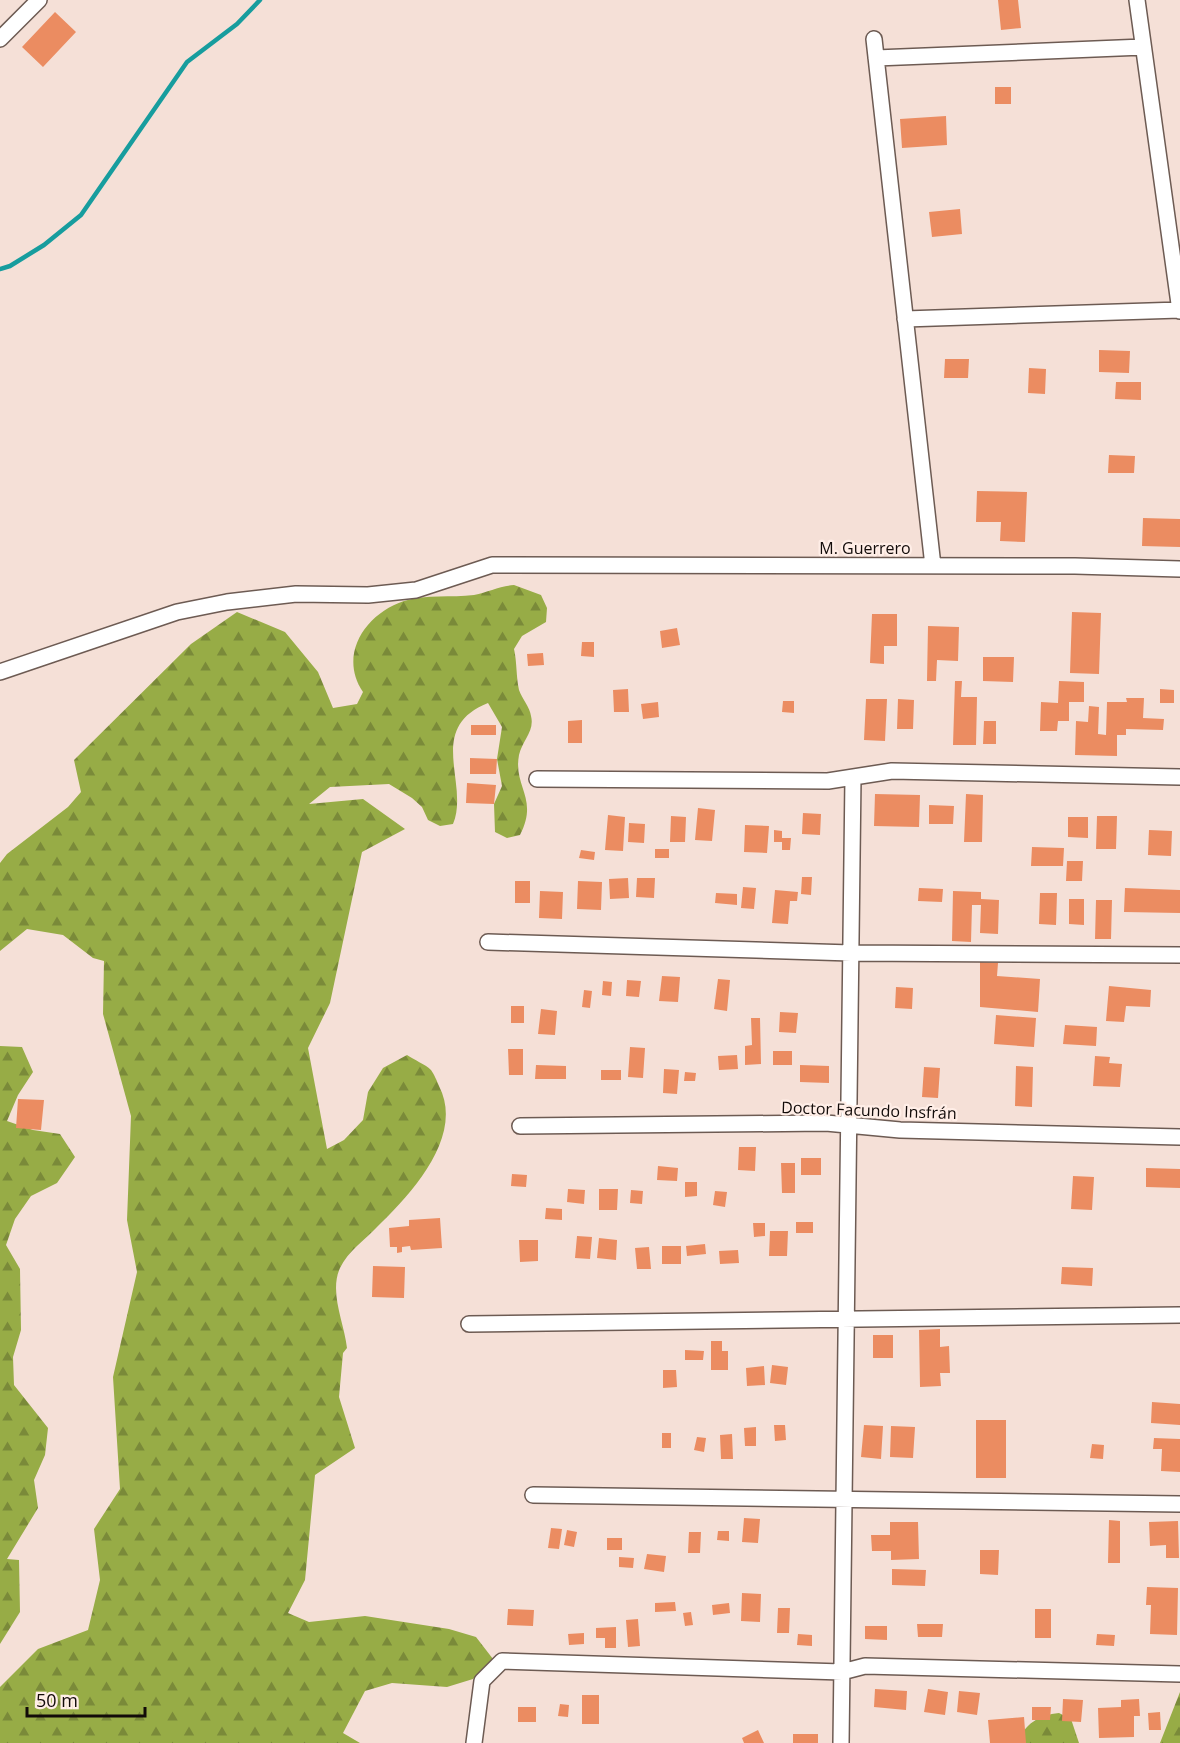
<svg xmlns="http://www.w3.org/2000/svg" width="1180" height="1743" font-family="'Open Sans',sans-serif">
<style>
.forest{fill:url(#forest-firs)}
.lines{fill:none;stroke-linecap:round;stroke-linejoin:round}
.stream{stroke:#179d9e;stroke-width:4.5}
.building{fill:#eb8c61}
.minor-casing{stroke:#6d5b53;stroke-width:18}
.minor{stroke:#fff;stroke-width:15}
.labels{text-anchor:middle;stroke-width:4.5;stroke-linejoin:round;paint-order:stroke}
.street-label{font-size:16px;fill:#120b09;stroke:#ffeee7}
</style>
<defs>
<pattern id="forest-firs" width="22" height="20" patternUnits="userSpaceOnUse" patternTransform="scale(1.5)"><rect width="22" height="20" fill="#97ac46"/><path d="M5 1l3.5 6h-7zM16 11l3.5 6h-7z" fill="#7a8a39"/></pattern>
</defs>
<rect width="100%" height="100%" fill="#f5e0d7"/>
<path class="forest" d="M514 585 541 595 547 608 546 622 522 636 514 649C517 662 516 677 519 690 522 699 530 707 531 716 535 731 522 741 519 755 513 787 539 798 520 835L507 838 495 832 494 804 502 786 497 759 502 727 488 703C425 728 470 784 453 824L440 826 428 820 422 807 412 798 389 784 330 787 309 804 363 799 405 829 362 852 330 1003 308 1048 327 1149 344 1140 363 1120 368 1092 383 1068 407 1055C414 1060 425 1064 431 1070 434 1074 437 1081 439 1086 465 1136 411 1194 377 1227 365 1240 348 1251 340 1268 329 1292 344 1322 347 1348L343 1353 339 1397 355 1448 315 1475 305 1580 288 1613 309 1622 365 1616 449 1629 476 1637 493 1659 473 1679 447 1687 392 1683 365 1691 343 1733 360 1743H0V1687L38 1649 88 1630 100 1580 94 1529 120 1489 113 1377 137 1272 127 1220 131 1116 103 1014 104 961 93 958 63 935 27 929 0 951V863L7 854 68 807 81 792 74 760 191 644 237 612 285 632 318 672 333 708 357 704 363 692C338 655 365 614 404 601 427 594 451 598 474 595 488 592 500 586 514 585Z
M0 1046 22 1047 33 1072 18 1095 7 1121 33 1130 60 1134 75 1157 57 1183 31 1196 15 1219 6 1245 20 1269 21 1330 13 1357 14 1385 48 1428 45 1455 34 1480 38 1508 7 1559 19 1560 20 1612 0 1644Z
M1180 1692V1743H1160Z
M1059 1713 1071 1719 1079 1743H1018C1024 1724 1039 1715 1059 1713Z"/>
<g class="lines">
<path class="stream" d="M0 269 10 266 44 245 81 215 187 62 237 24 260 0"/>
</g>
<path class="building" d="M998 0H1018L1021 28 1001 30Z
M55 12 76 32 43 67 22 47Z
M995 87H1011V104H995Z
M946 116 947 145 902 148 900 119Z
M960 209 962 234 932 237 929 212Z
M1099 350 1130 351 1129 373 1099 372Z
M945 359H969L968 378H944Z
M1029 368 1046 369 1045 394 1028 393Z
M1116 382H1141V400L1115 399Z
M1109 455 1135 456 1134 473H1108Z
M977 491 1027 492 1025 542 1000 541 1001 522H976Z
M1143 518 1180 519V547L1142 546Z
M1072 612 1101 613 1099 674 1070 673Z
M872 614H897V646H884V664L870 663Z
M928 626 959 627 958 661 937 660 936 681H927Z
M677 628 680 645 662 648 660 631Z
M582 642H594V657L581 656Z
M543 653 544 665 528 666 527 654Z
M983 657H1014L1013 682 983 681Z
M955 681H962L961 697H977L976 745H953Z
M1059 681 1084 682V702H1069V721H1058L1057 731H1040L1041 702 1058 703Z
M628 689 629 712H614L613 690Z
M1160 689 1174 690V703H1160Z
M1126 698H1144L1143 718 1164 719 1163 730 1126 729V735H1117V756L1075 755 1076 721 1088 722 1089 706 1099 707 1098 734 1106 735 1107 702H1127Z
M866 699H887L885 741 864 740Z
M898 699 914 700 913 729H897Z
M783 701H794V713L782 712Z
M658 702 659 717 643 719 641 704Z
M582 720V743H568V721Z
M984 721H996V744H983Z
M471 725H496V735H471Z
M470 758 497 759 496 774H470Z
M467 783 496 785 494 804 466 803Z
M875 794 920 795 919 827 874 826Z
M966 794 983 795 982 842H964Z
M929 805 954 806 953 824H929Z
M698 808 715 810 712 841 695 840Z
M803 813 821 814 820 835 802 834Z
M608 815 625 817 623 851 605 850Z
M671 816 686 817 685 842H670Z
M1097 816H1117L1116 849H1096Z
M1068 817H1088V838L1068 837Z
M629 823 645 824 644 843 628 842Z
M745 825 769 826 767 853 744 852Z
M774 830 782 831V838H791L790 850H782V842H774Z
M1149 830 1172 831 1171 856 1148 855Z
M1032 847 1064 848 1063 866H1031Z
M655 849H669V858H655Z
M581 850 595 852 594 860 579 858Z
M1067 861H1083L1082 881H1066Z
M802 877H812L811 895 801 894Z
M628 878 629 898 610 899 609 879Z
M637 878H655L654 898 636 897Z
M515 881H530V903H515Z
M578 881 602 882 601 910 577 909Z
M743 887 756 888 754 909 741 908Z
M919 888 943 889 942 902 918 901Z
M1125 888 1180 890V913L1124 912Z
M775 890 798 892 797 901H790L788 924 772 923Z
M540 891 563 892 562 919 539 918Z
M953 891 981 892V899L999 900 998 934 980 933 981 905H972L971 942 952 941Z
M716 893 737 894V905L715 903Z
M1040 893H1057L1056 925 1039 924Z
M1069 899H1084V925L1069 924Z
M1096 900H1112L1111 939H1095Z
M980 962 998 963 997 976 1040 979 1038 1012 980 1007Z
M662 976 680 977 678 1002 659 1001Z
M718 979 730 980 727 1011 714 1009Z
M627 980 641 981 639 997 626 996Z
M603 981 612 982 611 996 602 995Z
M1109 986 1151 990 1150 1007 1126 1006 1124 1022 1106 1021Z
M896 987 913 988 912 1009 895 1008Z
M584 990 592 991 590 1008 582 1007Z
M511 1006H524V1023H511Z
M541 1009 557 1011 555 1035 538 1034Z
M780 1012 798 1013 796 1033 779 1032Z
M996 1015 1036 1018 1034 1047 994 1044Z
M751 1018H760L761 1064 745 1065V1046L752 1045Z
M1065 1025 1097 1027 1096 1046 1063 1044Z
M630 1047 645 1048 643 1078 628 1077Z
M508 1049H523V1075H509Z
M773 1051H792V1065H773Z
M737 1055 738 1069 719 1070 718 1056Z
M1095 1056 1110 1057 1109 1063 1122 1064 1120 1087 1093 1086Z
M536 1065 566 1066V1079H535Z
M800 1065 829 1066V1083L800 1082Z
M1016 1066 1033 1067 1032 1107 1015 1106Z
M924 1067 940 1068 938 1098 922 1097Z
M664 1069 679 1070 677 1094 663 1093Z
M601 1070H621V1080H601Z
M685 1072 696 1073 695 1081H684Z
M18 1099 44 1100 41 1130 16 1128Z
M739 1147H756L755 1171 738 1170Z
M801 1158H821V1175H801Z
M781 1163H795V1193H782Z
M658 1166 678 1168 677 1181 657 1180Z
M1146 1168 1180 1169V1188L1146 1187Z
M512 1174 527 1175 526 1187 511 1186Z
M1073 1176 1094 1177 1092 1210 1071 1209Z
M685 1182H697V1196L685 1197Z
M568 1189 585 1190 584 1204 567 1202Z
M599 1189H618L617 1210H599Z
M631 1190 643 1191 642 1204 630 1203Z
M715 1191 727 1192 725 1207 713 1205Z
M546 1208 562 1209V1220L545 1219Z
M440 1218 442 1248 411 1250 410 1246 402 1247V1252L397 1253V1247H390L389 1228 409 1226V1220Z
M796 1222H813V1233H796Z
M753 1223H765V1236L754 1237Z
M770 1231H788L787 1256H769Z
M577 1236 592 1237 590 1259 575 1258Z
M599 1238 617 1240 616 1260 597 1258Z
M519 1240H538V1261L520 1262Z
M705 1244 706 1254 687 1256 686 1246Z
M662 1246H681V1264H662Z
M649 1247 651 1269H637L635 1248Z
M738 1250 739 1263 720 1264 719 1251Z
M373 1266 405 1267 404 1298 372 1297Z
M1062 1267 1093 1268 1092 1286 1061 1284Z
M940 1329V1347L949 1346 950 1373H940L941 1386 920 1387 919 1330Z
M873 1335H893V1358H873Z
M711 1341H722V1351H728V1370H711Z
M685 1350 704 1351 703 1360H685Z
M772 1365 788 1367 786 1385 770 1383Z
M764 1366 765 1385 747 1386 746 1368Z
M663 1370H676L677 1387 663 1388Z
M1152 1402 1180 1404V1425L1151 1423Z
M976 1420H1006V1478H976Z
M774 1425H785L786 1440 775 1441Z
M864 1425 883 1426 881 1459 861 1457Z
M891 1426 915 1427 913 1458 890 1457Z
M756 1427V1446H745L744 1428Z
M662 1433H671V1448H662Z
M732 1434 733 1459H721L720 1435Z
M697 1437 706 1438 704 1452 694 1450Z
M1154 1438 1180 1439V1472L1161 1471 1162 1449H1153Z
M1092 1444 1104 1445 1103 1459 1090 1458Z
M744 1518 760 1519 758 1543 742 1542Z
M1109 1520 1120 1521V1563H1108Z
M1178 1521 1179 1558H1166V1545L1150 1546 1149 1522Z
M890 1522H918L919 1559 891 1560V1551H872L871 1535H890Z
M551 1528 562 1529 559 1549 548 1548Z
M567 1530 577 1532 574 1547 564 1545Z
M718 1531H729V1541L717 1540Z
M689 1532H701L700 1553H688Z
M607 1538H622V1550H607Z
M980 1550H999L998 1575 980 1574Z
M647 1554 666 1556 664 1572 644 1569Z
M619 1557 634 1558 633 1568 619 1567Z
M892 1569 926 1570 925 1586 892 1585Z
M1147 1587 1178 1588 1177 1635 1150 1634 1151 1605H1146Z
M742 1593 761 1594 760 1622 741 1621Z
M675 1602 676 1611 655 1612V1603Z
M729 1603 730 1613 713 1615 712 1605Z
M778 1608H790L789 1633H777Z
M508 1609 534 1610 533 1626 507 1625Z
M1035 1609H1051V1638H1035Z
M691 1612 693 1625 685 1626 683 1613Z
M638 1619 640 1646 628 1647 626 1620Z
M917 1624H943L942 1637H918Z
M865 1626H887V1640L865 1639Z
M616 1627V1648H605V1638H596V1628Z
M584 1633V1644L569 1645 568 1634Z
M798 1634 812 1635V1646L797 1645Z
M1097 1634 1115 1635 1114 1646 1096 1645Z
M875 1689 907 1691 906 1710 874 1707Z
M928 1689 948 1692 945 1715 924 1712Z
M959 1691 980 1693 977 1715 957 1712Z
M582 1695H599V1724H582Z
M1063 1699 1083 1700 1081 1722 1062 1721Z
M1139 1699 1140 1716H1134V1737L1099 1738 1098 1708 1121 1707V1700Z
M560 1704 569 1705 568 1717 558 1716Z
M518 1707H536V1722H518Z
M1032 1707H1051L1050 1720H1032Z
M1160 1712 1161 1730H1149L1148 1713Z
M1024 1717 1026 1743H990L988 1720Z
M758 1730 764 1743H744L742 1738Z
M793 1734H818V1743H793Z"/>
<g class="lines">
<g class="minor-casing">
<path id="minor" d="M1137 0 1180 311
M0 39 39 0
M874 39 933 566
M876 58 1143 47
M905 319 1180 310
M0 672 177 612 227 602 296 594 368 595 416 590 492 565 1075 566 1180 569
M537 779 828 781 892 771 1180 777
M488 942 851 953 1180 955
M520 1126 826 1123 900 1130 1180 1137
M469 1324 1180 1315
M533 1495 1180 1504
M474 1743 482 1681 502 1661 842 1672 865 1666 1180 1674
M841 1743 853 777"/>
</g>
<use href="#minor" class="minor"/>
</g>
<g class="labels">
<g class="street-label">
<text x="865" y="554">M. Guerrero</text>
<text transform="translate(869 1110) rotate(2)" y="6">Doctor Facundo Insfrán</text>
</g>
</g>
<path d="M27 1707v9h118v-9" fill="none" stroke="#120b09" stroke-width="3"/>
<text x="36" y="1707" font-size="18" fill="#120b09" stroke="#ffeee7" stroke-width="4.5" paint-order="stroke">50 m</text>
</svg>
